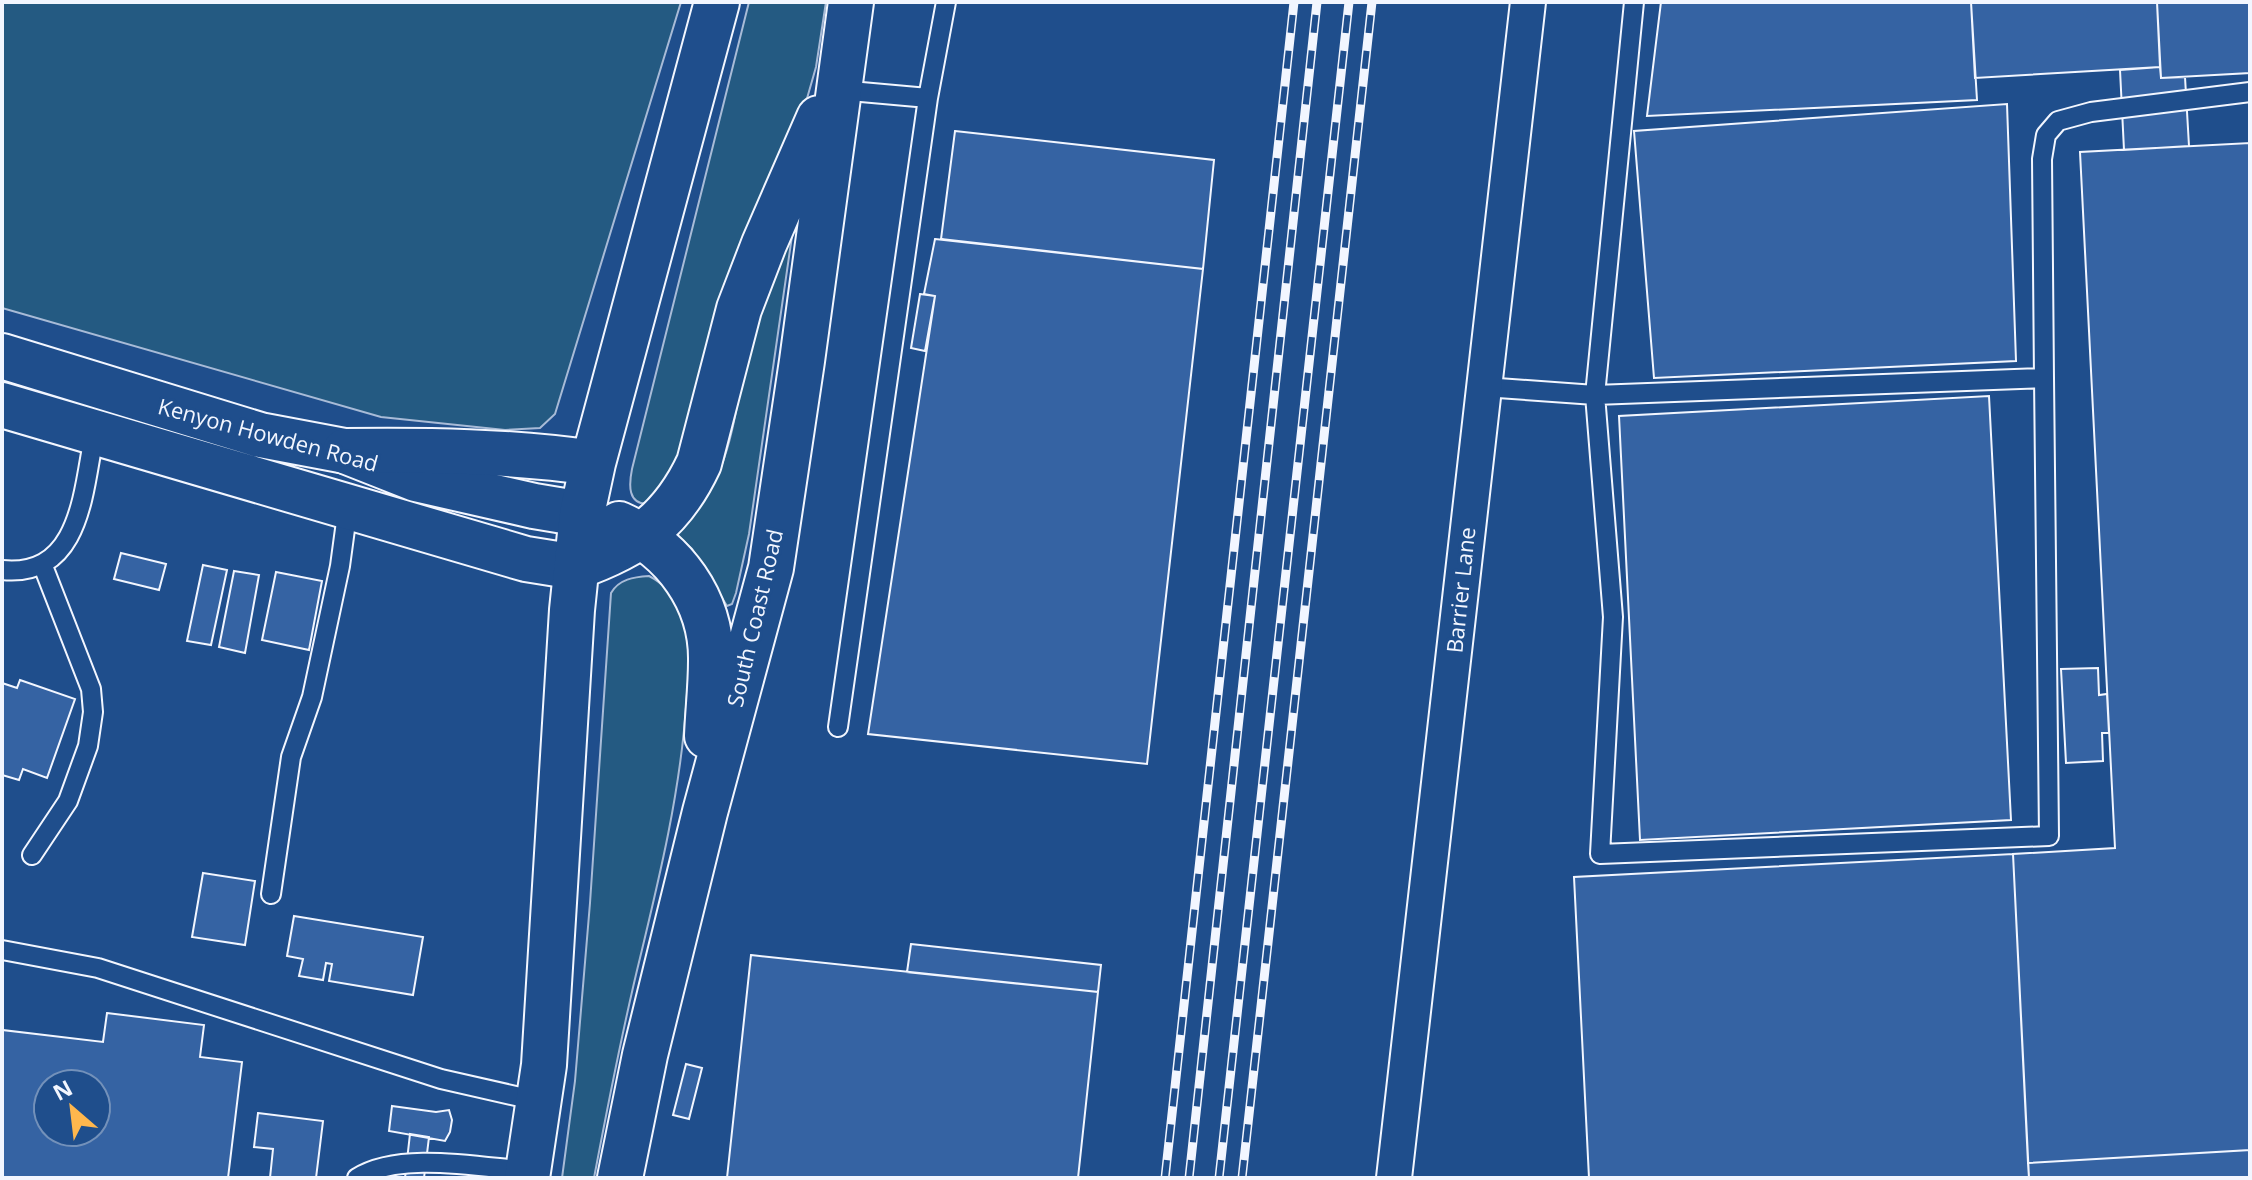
<svg xmlns="http://www.w3.org/2000/svg" width="2252" height="1180" font-family="'Open Sans',sans-serif">
<style>
.green{fill:#245a82;stroke:#a8bbd7;stroke-width:2}
.building{fill:#3563a3;stroke:#f2f6ff;stroke-width:2;fill-rule:evenodd}
.lines{fill:none;stroke-linecap:round;stroke-linejoin:round}
.service-casing{stroke:#f2f6ff;stroke-width:22}
.minor-casing{stroke:#f2f6ff;stroke-width:38}
.tertiary-casing{stroke:#f2f6ff;stroke-width:48}
.trunk-casing{stroke:#f2f6ff;stroke-width:48}
.service{stroke:#1f4e8c;stroke-width:18}
.minor{stroke:#1f4e8c;stroke-width:34}
.tertiary{stroke:#1f4e8c;stroke-width:44}
.trunk{stroke:#1f4e8c;stroke-width:44}
.rail-casing{stroke:#f2f6ff;stroke-width:9}
.rail{stroke:#1f4e8c;stroke-width:6;stroke-dasharray:18;stroke-linecap:butt}
.labels{text-anchor:middle;stroke-width:6;stroke-linejoin:round;paint-order:stroke}
.street-label{font-size:22px;fill:#f2f6ff;stroke:#1f4e8c}
</style>
<rect width="100%" height="100%" fill="#1f4e8c"/>
<path class="green" d="M2 2H681L555 414 540 428 505 430 381 417 2 308Z
M749 2H826L816 67 806 102 720 297 692 433 676 471 649 504C627 505 629 484 632 469Z
M793 229 749 534 736 593 732 604 727 606 692 549 676 534C740 474 731 403 755 326 765 293 780 261 793 229Z
M649 576C677 590 687 622 689 652 690 670 687 689 686 707 680 792 660 875 640 958 622 1031 608 1104 594 1178H562L575 1081 590 903 611 593C619 579 634 577 649 576Z"/>
<path class="building" d="M1661 2H1971L1977 100 1647 116Z
M1971 2H2157L2160 67 1975 78Z
M2157 2H2250V73L2161 78Z
M2160 67 2161 78 2185 77 2189 146 2124 150 2120 70Z
M2007 104 2016 361 1654 378 1634 131Z
M955 131 1214 160 1203 269 941 239Z
M2250 143V1150L2028 1163 2013 854 2115 848 2080 152Z
M935 239 1203 269 1147 764 868 734 935 296 924 294Z
M920 294 935 296 925 351 911 348Z
M1989 396 2011 820 1640 840 1619 416Z
M121 553 166 564 159 590 114 579Z
M203 565 227 570 211 645 187 641Z
M234 571 259 575 245 653 219 647Z
M276 572 322 581 309 650 262 640Z
M2098 668 2099 695 2107 694 2109 733H2102L2103 761 2066 763 2061 669Z
M20 680 75 699 47 778 23 769 19 780 2 775V683L17 688Z
M2013 854 2029 1178H1589L1574 877Z
M203 873 255 881 245 945 192 937Z
M294 916 423 937 413 995 329 981 332 964 326 963 323 980 299 976 303 959 287 956Z
M911 944 1101 965 1098 992 907 972Z
M751 955 1098 992 1078 1178H727Z
M107 1013 204 1025 200 1057 242 1062 228 1178H2V1030L103 1042ZM48 1084H96V1132H48Z
M686 1064 702 1068 689 1119 673 1115Z
M392 1106 436 1112 449 1110 452 1120 450 1132 445 1141 389 1131Z
M258 1113 323 1121 316 1178H270L273 1149 254 1147Z
M410 1134 429 1137 424 1178H405Z
M2250 1150V1178H2029L2028 1163Z"/>
<g class="lines">
<g class="service-casing">
<path id="service" d="M1634 2 1595 395 1613 617 1600 854 2049 836 2044 378
M839 90 928 98
M1484 387 1595 395 2044 378 2042 159 2046 135 2058 121 2091 112 2250 92
M2 570C82 578 83 489 95 431
M838 727 928 98 946 2
M32 855 68 801 88 746 93 712 91 689 43 566
M271 894 291 757 312 697 340 566 348 507
M2 950 98 968 441 1079 538 1101
M357 1178C399 1151 479 1167 528 1171"/>
</g>
<g class="minor-casing">
<path id="minor" d="M1394 1178 1528 2"/>
</g>
<g class="tertiary-casing">
<path id="tertiary" d="M2 356 260 435 345 451 416 479 534 506 582 514
M2 405 526 559 576 567"/>
</g>
<g class="trunk-casing">
<path id="trunk" d="M345 451C428 450 511 451 593 463
M619 524C674 549 712 600 711 661 711 686 708 711 707 736
M576 567C636 546 672 521 699 463L739 309 764 244 819 118
M527 1178 544 1065 572 610 582 514 593 463 717 2
M620 1178 645 1055 705 812 771 568 802 361 851 2"/>
</g>
<use href="#service" class="service"/>
<use href="#minor" class="minor"/>
<use href="#tertiary" class="tertiary"/>
<use href="#trunk" class="trunk"/>
<g class="rail-casing">
<path id="rail" d="M1165 1178 1294 2
M1189 1178 1317 2
M1219 1178 1349 2
M1242 1178 1372 2"/>
</g>
<use href="#rail" class="rail"/>
</g>
<g class="labels">
<g class="street-label">
<text transform="translate(268 435) rotate(15)" y="8">Kenyon Howden Road</text>
<text transform="translate(1461 590) rotate(-84)" y="8">Barrier Lane</text>
<text transform="translate(755 618) rotate(-77)" y="8">South Coast Road</text>
</g>
</g>
<rect width="2252" height="1180" fill="none" stroke="#f2f6ff" stroke-width="8"/>
<g transform="translate(72 1108) rotate(332)"><circle r="38" fill="#1f4e8c" stroke="#7391ba" stroke-width="2"/>
<path d="M0-6L14 30L0 20L-14 30Z" fill="#ffb74d"/>
<text y="-12" font-size="22" font-weight="bold" text-anchor="middle" fill="#f2f6ff">N</text>
</g>
</svg>
